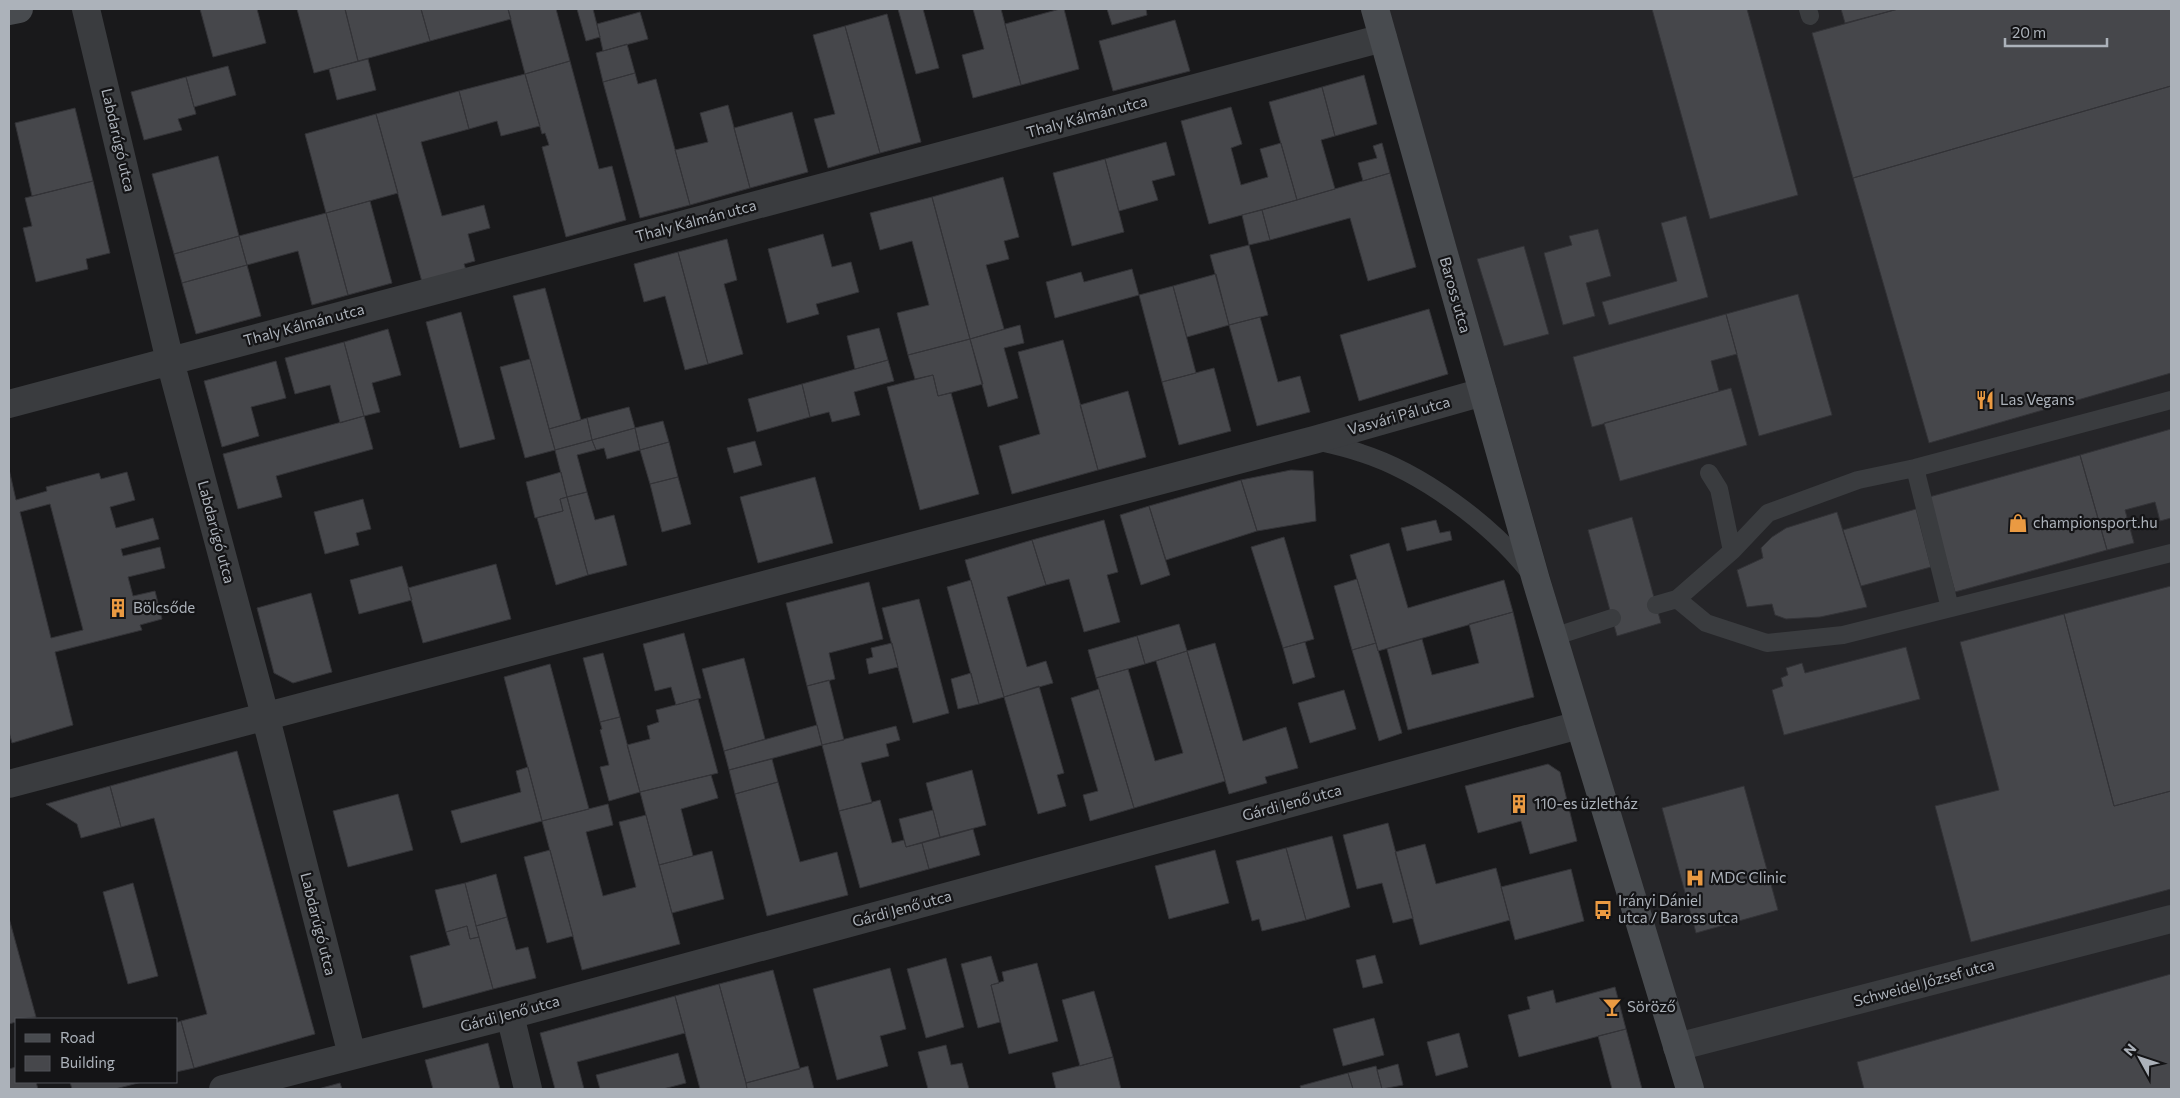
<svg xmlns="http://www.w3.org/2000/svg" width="2180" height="1098" font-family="Commissioner,sans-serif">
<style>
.built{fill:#252528}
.building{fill:#46474b;stroke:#333337;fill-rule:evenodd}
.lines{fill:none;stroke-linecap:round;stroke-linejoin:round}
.lane{stroke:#3a3c3f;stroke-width:18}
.street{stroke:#3a3c3f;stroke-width:28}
.secondary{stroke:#484b4f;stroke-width:28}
.labels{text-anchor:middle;stroke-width:4.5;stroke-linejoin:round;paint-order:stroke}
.street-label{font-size:15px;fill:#acb2ba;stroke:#141416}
.poi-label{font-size:15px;fill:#acb2ba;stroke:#141416;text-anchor:start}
</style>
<rect width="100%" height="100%" fill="#19191b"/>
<path class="built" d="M1389 9H2171V1089H1695Z"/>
<path class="building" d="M200 9H257L266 43 213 57Z
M297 9H345L358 61 314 73Z
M345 9H421L430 41 358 61Z
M421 9H508L511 19 430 41Z
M508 9H556L570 61 525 74Z
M577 9H593L600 37 586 41Z
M898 9H923L939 68 916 74Z
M973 9H1001L1021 85 973 98 962 55 984 49Z
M1060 9H1064L1079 69 1021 85 1005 24Z
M1107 9H1146L1147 15 1112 25Z
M1652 9H1747L1798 195 1710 219Z
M1841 9H1898L1845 23Z
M1898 9H2171V86L1853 178 1812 33Z
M640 12 648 39 603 51 597 24Z
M887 14 921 142 880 153 845 26Z
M1175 20 1190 71 1113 91 1099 41Z
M845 26 880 153 828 168 814 119 835 114 813 35Z
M627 44 635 73 603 82 596 53Z
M368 59 376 90 337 100 329 69Z
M570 61 599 169 612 166 626 220 566 237 542 147 549 145 545 133 542 134 525 74Z
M228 66 236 95 194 107 186 77Z
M635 73 638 84 656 79 690 205 640 218 603 82Z
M525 74 540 126 501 136 497 121 469 129 459 91Z
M1364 75 1377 124 1335 136 1322 87Z
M186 77 196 114 178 119 182 130 144 140 131 92Z
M2171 86V373L1929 443 1853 178Z
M1322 87 1335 136 1321 140 1335 189 1297 200 1269 102Z
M459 91 469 129 421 142 442 216 484 205 490 228 468 234 475 261 464 264 466 270 422 282 376 114Z
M728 105 750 188 690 205 675 150 708 142 700 113Z
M1231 107 1242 144 1231 148 1241 185 1268 177 1260 149 1281 143 1297 200 1209 224 1181 121Z
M75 108 93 181 32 196 15 123Z
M792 112 808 172 750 188 734 128Z
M376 114 398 193 326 213 305 134Z
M1166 142 1175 175 1152 181 1158 200 1119 211 1105 159Z
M1382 143 1390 173 1363 181 1358 163 1377 158 1373 146Z
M218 156 239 236 174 254 152 174Z
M1105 159 1124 232 1072 246 1053 173Z
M1390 173 1416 267 1368 281 1350 218 1270 240 1262 210Z
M1003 177 1019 237 1004 241 1009 259 986 265 1004 329 970 339 932 197Z
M93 181 110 253 86 259 88 269 36 282 23 228 32 226 25 198Z
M932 197 970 339 908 355 897 313 929 305 912 241 880 250 870 213Z
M370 201 392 283 348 295 326 213Z
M1262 210 1270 240 1249 245 1242 215Z
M326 213 348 295 312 305 298 251 247 265 239 236Z
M1686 216 1708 297 1609 325 1602 302 1677 281 1661 223Z
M1598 229 1611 276 1586 283 1595 316 1563 325 1544 253 1572 245 1569 236Z
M823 234 832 267 851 262 859 292 816 304 819 314 787 323 768 249Z
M239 236 247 265 182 283 174 254Z
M727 239 737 280 724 284 743 354 708 364 678 252Z
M1249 245 1268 315 1229 325 1210 255Z
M1524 246 1549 334 1504 346 1477 259Z
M678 252 708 364 685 370 665 296 644 302 634 264Z
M247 265 261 316 196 334 182 283Z
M1132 269 1139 295 1055 318 1046 282 1081 272 1084 282Z
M1216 274 1229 325 1187 337 1173 286Z
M1173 286 1196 373 1162 382 1139 295Z
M545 288 581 420 549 429 513 296Z
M1798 294 1832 415 1759 436 1726 314Z
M1429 309 1448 374 1359 401 1340 335Z
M461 312 495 439 460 448 426 322Z
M1726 314 1737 354 1711 361 1719 391 1592 427 1573 357Z
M1260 317 1278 382 1300 376 1310 412 1257 426 1229 325Z
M1020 325 1024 343 1004 348 1018 398 988 407 970 339Z
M879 328 888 360 855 369 847 336Z
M388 329 401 375 372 383 380 412 364 416 344 342Z
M970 339 983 384 938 396 933 375 915 379 908 355Z
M1063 340 1098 470 1012 494 999 446 1040 434 1018 352Z
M344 342 364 416 340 423 330 385 295 394 285 358Z
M530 359 555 450 525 458 500 367Z
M888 360 894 381 854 392 860 415 832 422 829 412 810 417 802 384Z
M276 361 286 398 251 407 259 436 222 447 204 381Z
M1214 368 1231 431 1179 445 1162 382Z
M933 375 938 396 951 393 979 494 920 510 887 387Z
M802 384 810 417 757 432 748 399Z
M1731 388 1747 445 1620 481 1604 423Z
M1128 391 1146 457 1098 470 1080 405Z
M629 407 635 428 592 440 587 418Z
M364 416 373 449 276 476 282 497 238 509 223 454Z
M587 418 592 440 555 450 549 429Z
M663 421 669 442 640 450 635 428Z
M635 428 640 450 607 459 604 448 596 450 592 440Z
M2171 429V518L2160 521 2155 502 2125 510 2134 543 2107 550 2080 455Z
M592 440 596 450 577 455 587 492 567 497 555 450Z
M755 441 762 465 734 473 727 448Z
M669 442 678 477 650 484 640 450Z
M2080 455 2107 550 1955 592 1929 497Z
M9 469 16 500 47 491 46 487 99 473 101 479 127 472 135 500 110 507 116 528 153 518 159 539 121 549 123 556 160 547 165 568 128 577 133 596 155 591 162 619 140 625 142 630 55 652 73 725 12 743 9 732ZM50 504 83 630 51 638 20 512Z
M1291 470 1313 471 1316 521 1257 531 1241 480Z
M561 472 567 497 560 499 563 511 535 518 526 482Z
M678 477 691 524 662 532 650 484Z
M815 477 833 543 758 563 740 497Z
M1241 480 1257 531 1166 560 1149 506Z
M587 492 595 520 614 515 627 565 588 575 567 497Z
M567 497 588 575 556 585 537 518 563 511 560 499Z
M363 499 371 529 356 533 359 545 325 554 314 512Z
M1149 506 1170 575 1141 585 1120 515Z
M1916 509 1931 567 1861 586 1843 530Z
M1837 512 1867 607 1820 617 1786 619 1775 615 1772 604 1747 607 1737 570 1763 558 1761 548 1772 537 1786 528Z
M1632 517 1661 623 1617 636 1588 530Z
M1104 520 1118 572 1107 575 1120 622 1084 632 1069 579 1046 585 1032 540Z
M1436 520 1440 533 1450 531 1452 540 1407 551 1401 528Z
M1284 537 1314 639 1283 648 1251 547Z
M1032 540 1046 585 1007 597 1027 667 1046 661 1053 683 1004 697 965 560Z
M1389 543 1408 608 1504 580 1513 612 1378 651 1350 555Z
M496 564 511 619 423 643 408 588Z
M402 566 412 600 359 614 350 580Z
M1357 579 1376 643 1352 650 1334 586Z
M971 580 1004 697 979 704 947 587Z
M869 582 883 639 829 653 835 679 807 686 786 603Z
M2171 586V791L2114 806 2064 614Z
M311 593 332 672 293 683 274 673 257 608Z
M919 599 949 713 913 723 882 608Z
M1513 612 1534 697 1408 730 1387 649 1422 639 1432 675 1479 663 1469 624Z
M2064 614 2114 806 2171 791V889L1971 942 1935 806 1999 790 1960 642Z
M1179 624 1187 651 1145 664 1137 636Z
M684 633 701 698 676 705 671 687 655 691 643 644Z
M1137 636 1145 664 1096 678 1088 650Z
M1305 642 1315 677 1293 684 1283 648Z
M892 643 898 667 869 674 866 659 873 657 871 648Z
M1215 643 1243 741 1286 727 1298 768 1265 777 1267 783 1229 794 1187 651Z
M1376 643 1402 733 1379 741 1352 650Z
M1906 647 1920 699 1784 735 1772 690 1783 686 1781 678 1788 675 1786 668 1802 663 1805 673Z
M1187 651 1225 781 1134 808 1096 678 1128 669 1155 761 1183 753 1156 661Z
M603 653 620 717 600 722 583 658Z
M744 658 765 739 724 751 702 669Z
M550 664 589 809 542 821 504 677Z
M971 673 979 704 958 709 951 679Z
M829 680 844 740 822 745 807 686Z
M1039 686 1064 773 1057 775 1066 806 1038 814 1004 697Z
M1099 689 1134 808 1090 821 1083 795 1098 791 1071 698Z
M1344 690 1356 729 1310 743 1298 703Z
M698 699 718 773 640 792 627 745 650 739 647 726 659 722 656 710Z
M620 717 640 792 609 801 600 767 609 765 600 730 602 729 600 722Z
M817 725 822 745 729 770 724 751Z
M896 726 900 740 886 744 889 756 861 763 872 803 839 811 822 745Z
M237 751 315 1034 194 1068 181 1021 207 1014 154 818 121 827 110 786Z
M772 759 778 782 735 794 729 770Z
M1548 764 1560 772 1577 841 1530 854 1521 821 1478 833 1465 786Z
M528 767 542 821 461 843 451 811 521 792 516 771Z
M972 770 986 825 940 837 926 783Z
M711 775 718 798 681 809 693 856 659 865 640 792Z
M778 782 800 862 837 852 848 895 767 916 735 794Z
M110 786 121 827 81 838 77 824 46 804Z
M1744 786 1778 910 1696 933 1662 808Z
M398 794 413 850 348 867 333 811Z
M880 800 892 843 904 840 906 847 922 843 929 869 860 888 839 811Z
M608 804 613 825 586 832 603 896 636 887 619 822 646 815 680 944 582 970 542 821Z
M933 810 940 837 906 847 899 819Z
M1388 823 1413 918 1393 923 1382 883 1357 889 1343 835Z
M973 829 980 855 929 869 922 843Z
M1332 836 1350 907 1306 920 1286 848Z
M1425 844 1436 884 1496 868 1510 920 1420 945 1395 852Z
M1286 848 1306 920 1262 931 1259 919 1252 921 1236 861Z
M550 850 573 936 547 943 524 857Z
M1215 850 1229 903 1169 919 1155 866Z
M712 851 724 899 672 913 659 865Z
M1571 869 1584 921 1515 940 1501 887Z
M496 874 507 917 476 926 465 883Z
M133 883 158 976 128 984 103 892Z
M465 883 479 937 470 939 467 926 446 932 435 890Z
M507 917 516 950 528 947 536 978 493 989 476 926Z
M9 918 36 1017 16 1019V1022L9 1024Z
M467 926 470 939 479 937 493 989 423 1008 410 956 450 945 446 932Z
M1375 955 1383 983 1363 988 1356 960Z
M991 956 999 983 991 985 1000 1022 978 1028 961 964Z
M946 958 964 1027 926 1038 907 969Z
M1037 963 1058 1041 1009 1054 991 985 1004 981 1002 972Z
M890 968 906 1029 880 1036 888 1066 837 1080 813 989Z
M773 970 800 1069 746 1083 719 984Z
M2171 974V1089H1864L1857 1062Z
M719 984 746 1083 747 1089H700L675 996Z
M1615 987 1626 1029 1519 1057 1508 1015 1530 1009 1527 997 1553 990 1556 1003Z
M1094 991 1113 1057 1080 1066 1062 1000Z
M675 996 685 1033 577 1062 584 1089H555L540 1033Z
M1374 1018 1384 1055 1343 1066 1333 1029Z
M181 1021 194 1068 176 1072V1023Z
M1626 1029 1642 1089H1612L1598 1036Z
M1459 1033 1468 1067 1436 1076 1427 1042Z
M488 1043 500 1089H433L425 1060Z
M946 1045 951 1065 962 1063 969 1089H928L918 1052Z
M678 1053 686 1083 663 1089H600L596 1075Z
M1113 1057 1121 1089H1056L1052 1073Z
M1398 1064 1403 1085 1382 1089 1377 1070Z
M808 1066 814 1089H747L746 1083Z
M1376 1066 1382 1089H1353L1348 1073Z
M16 1067V1082H36L38 1089H9V1069Z
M1348 1073 1353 1089H1301L1300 1086Z
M70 1082H142L115 1089H72Z
M340 1083 342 1089H318Z"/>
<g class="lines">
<path class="lane" d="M1808 9 1810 16
M1317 441C1332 445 1347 448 1361 453 1421 472 1490 523 1529 572
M1915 468 1950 608
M1709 473 1719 489 1732 551 1677 599 1706 623 1767 643 1843 635 2171 553
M1732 551 1768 513 1858 480 1915 468 2171 400
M1656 605 1677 599
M1553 637 1612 618"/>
<path class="street" d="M86 9 170 361 270 734 352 1055
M9 404 1383 38
M9 784 1314 440 1483 392
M510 1015 528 1089
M1677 1047 2171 919
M223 1089 510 1015 1579 725"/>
<path class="secondary" d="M1375 9 1536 580 1690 1089
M9 11 19 9"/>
</g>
<defs>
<g id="restaurant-bare" transform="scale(1.5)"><path d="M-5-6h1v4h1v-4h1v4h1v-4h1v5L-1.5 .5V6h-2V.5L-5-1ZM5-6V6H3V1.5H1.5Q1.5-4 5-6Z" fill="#ea9a42" stroke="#141416" stroke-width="2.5" paint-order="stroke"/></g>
<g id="shop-bare" transform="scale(1.5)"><path d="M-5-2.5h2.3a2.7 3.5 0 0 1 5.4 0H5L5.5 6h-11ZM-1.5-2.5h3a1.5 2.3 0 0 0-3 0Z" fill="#ea9a42" stroke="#141416" stroke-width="2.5" paint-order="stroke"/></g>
<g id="building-bare" transform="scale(1.5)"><path d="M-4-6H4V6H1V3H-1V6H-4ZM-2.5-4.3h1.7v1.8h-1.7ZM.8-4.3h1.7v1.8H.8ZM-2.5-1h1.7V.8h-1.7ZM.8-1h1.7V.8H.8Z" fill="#ea9a42" stroke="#141416" stroke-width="2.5" paint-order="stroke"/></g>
<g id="hospital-bare" transform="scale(1.5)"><path d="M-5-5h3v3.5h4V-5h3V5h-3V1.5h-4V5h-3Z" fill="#ea9a42" stroke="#141416" stroke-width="2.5" paint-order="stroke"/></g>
<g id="bus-bare" transform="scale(1.5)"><path d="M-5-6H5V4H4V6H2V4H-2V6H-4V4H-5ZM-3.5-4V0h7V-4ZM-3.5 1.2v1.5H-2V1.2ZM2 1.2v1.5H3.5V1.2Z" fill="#ea9a42" stroke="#141416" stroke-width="2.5" paint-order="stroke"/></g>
<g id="bar-bare" transform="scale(1.5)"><path d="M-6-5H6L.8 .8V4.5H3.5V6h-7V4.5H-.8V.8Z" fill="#ea9a42" stroke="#141416" stroke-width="2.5" paint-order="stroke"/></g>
</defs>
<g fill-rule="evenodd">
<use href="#restaurant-bare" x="1985" y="400"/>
<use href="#shop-bare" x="2018" y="523"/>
<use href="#building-bare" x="118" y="608"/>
<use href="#building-bare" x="1519" y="804"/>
<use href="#hospital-bare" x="1695" y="878"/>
<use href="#bus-bare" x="1603" y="910"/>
<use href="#bar-bare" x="1612" y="1007"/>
</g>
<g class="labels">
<g class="street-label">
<text transform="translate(1087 117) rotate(-15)" y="5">Thaly Kálmán utca</text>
<text transform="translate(118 140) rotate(77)" y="5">Labdarúgó utca</text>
<text transform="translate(696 221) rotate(-15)" y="5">Thaly Kálmán utca</text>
<text transform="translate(1455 295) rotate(74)" y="5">Baross utca</text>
<text transform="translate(304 325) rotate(-15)" y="5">Thaly Kálmán utca</text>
<text transform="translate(1399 416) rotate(-16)" y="5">Vasvári Pál utca</text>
<text transform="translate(216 532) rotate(75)" y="5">Labdarúgó utca</text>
<text transform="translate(1292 803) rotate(-15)" y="5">Gárdi Jenő utca</text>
<text transform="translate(902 909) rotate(-15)" y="5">Gárdi Jenő utca</text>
<text transform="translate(318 924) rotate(76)" y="5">Labdarúgó utca</text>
<text transform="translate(1924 983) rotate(-15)" y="5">Schweidel József utca</text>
<text transform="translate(510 1014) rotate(-15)" y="5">Gárdi Jenő utca</text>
</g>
<g class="poi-label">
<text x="2000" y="405">Las Vegans</text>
<text x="2033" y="528">championsport.hu</text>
<text x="133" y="613">Bölcsőde</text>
<text x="1534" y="809">110-es üzletház</text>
<text x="1710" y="883">MDC Clinic</text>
<text x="1618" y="906">Irányi Dániel<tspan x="1618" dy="17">utca / Baross utca</tspan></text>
<text x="1627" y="1012">Söröző</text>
</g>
</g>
<rect width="2180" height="1098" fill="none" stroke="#acb2ba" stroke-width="20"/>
<rect x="15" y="1018" width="162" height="65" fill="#141416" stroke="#515358"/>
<rect x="25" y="1034" width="25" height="8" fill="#484b4f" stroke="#515358"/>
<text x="60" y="1043" font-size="15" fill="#acb2ba">Road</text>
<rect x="25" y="1056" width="25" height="15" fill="#46474b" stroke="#515358"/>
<text x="60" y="1068" font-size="15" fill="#acb2ba">Building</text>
<g transform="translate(2140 1058) rotate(310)" stroke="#141416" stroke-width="4" paint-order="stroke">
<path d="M0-4L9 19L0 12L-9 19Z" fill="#acb2ba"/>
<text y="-8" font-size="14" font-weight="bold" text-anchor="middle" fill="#acb2ba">N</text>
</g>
<path d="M2005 38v8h102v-8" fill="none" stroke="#acb2ba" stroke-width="2.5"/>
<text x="2012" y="38" font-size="15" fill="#acb2ba" stroke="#141416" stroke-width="4" paint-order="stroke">20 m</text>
</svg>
